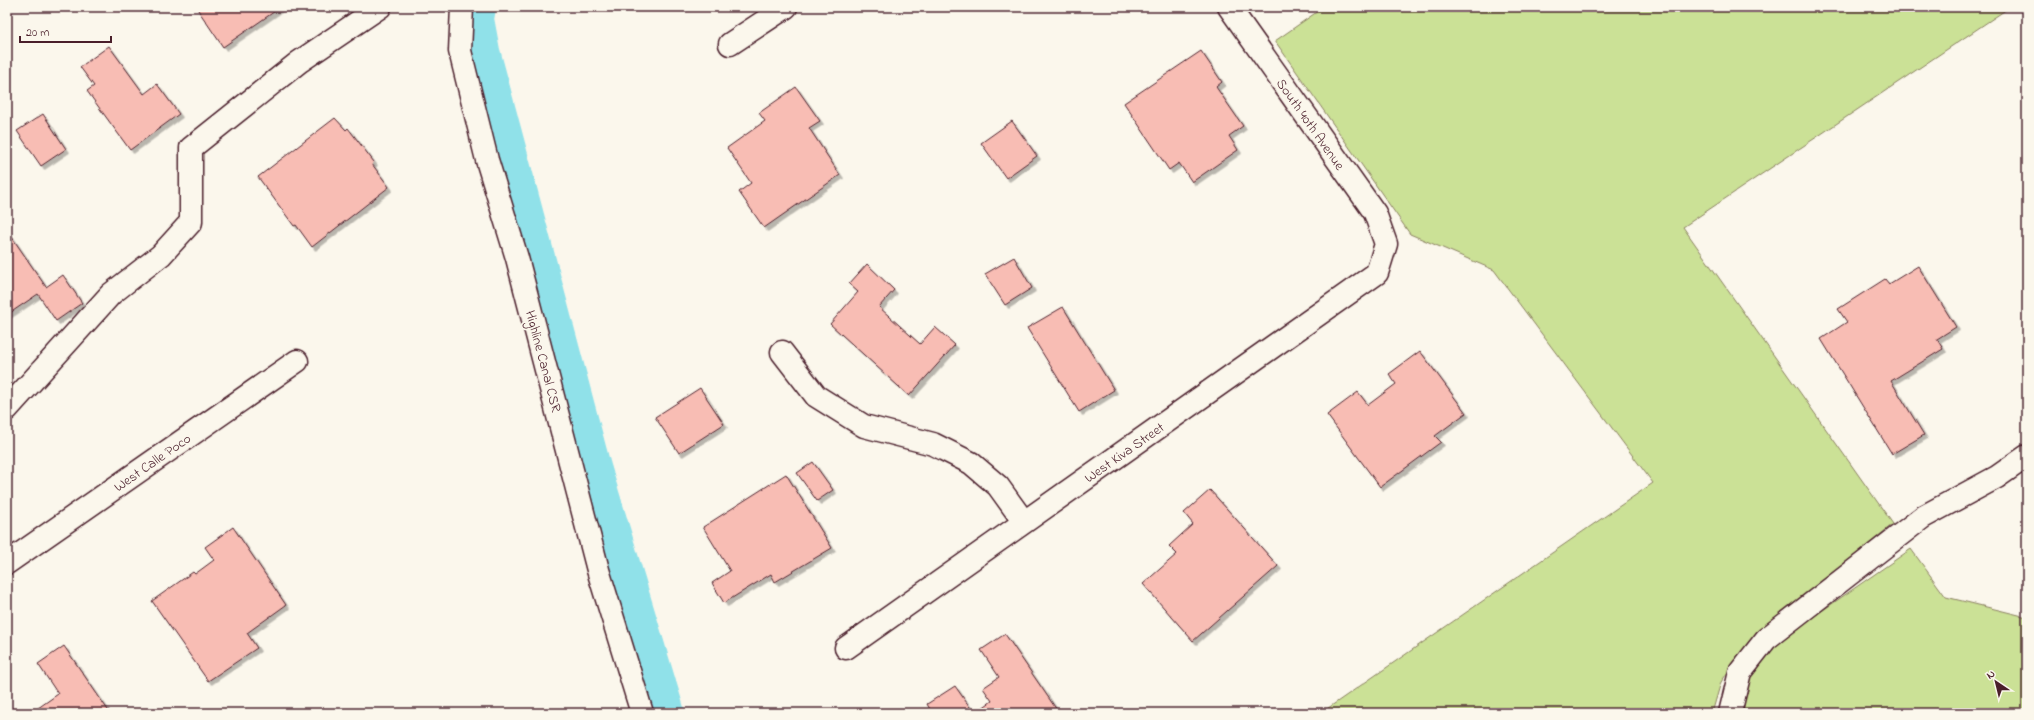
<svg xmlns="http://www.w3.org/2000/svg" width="2034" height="720" font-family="'Indie Flower',sans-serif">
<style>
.green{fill:#cbe196;stroke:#8a8060}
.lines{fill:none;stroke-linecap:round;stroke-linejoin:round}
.canal{stroke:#90e1e9;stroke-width:32}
.building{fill:#f8bdb4;stroke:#4a1f2b;filter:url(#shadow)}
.minor-casing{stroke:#4a1f2b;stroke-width:25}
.minor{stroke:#fbf7ec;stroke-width:22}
.labels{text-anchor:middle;stroke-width:3.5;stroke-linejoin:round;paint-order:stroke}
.street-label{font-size:14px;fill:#4a1f2b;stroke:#fbf7ec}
</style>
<defs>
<filter id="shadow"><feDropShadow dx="3.5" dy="3.5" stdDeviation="0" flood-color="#0004"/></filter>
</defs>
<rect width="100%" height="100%" fill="#fbf7ec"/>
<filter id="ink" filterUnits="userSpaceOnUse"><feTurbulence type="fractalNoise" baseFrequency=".025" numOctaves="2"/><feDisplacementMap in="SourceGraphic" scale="8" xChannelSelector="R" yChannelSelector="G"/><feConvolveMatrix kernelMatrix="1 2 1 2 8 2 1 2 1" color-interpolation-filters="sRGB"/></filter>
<g filter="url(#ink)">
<path class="green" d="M1324 7H2010L1683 227 1893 524 1750 641 1721 682 1712 713H1321L1653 483 1494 270 1410 234 1275 41Z
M1911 549 1946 597 2027 617V713H1738L1752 672 1777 642Z"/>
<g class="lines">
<path class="canal" d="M480 7 478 19 484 51 595 467 669 713"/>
</g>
<path class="building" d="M196 7H281L223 47Z
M109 46 144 94 157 84 179 114 130 150 87 91 94 86 80 67Z
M1201 51 1222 82 1216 87 1243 126 1229 136 1238 150 1192 182 1179 163 1169 170 1124 103Z
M796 87 820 121 809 128 840 175 764 228 739 192 751 183 727 148 765 121 759 113Z
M43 114 66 149 41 166 17 131Z
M335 118 346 130 348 128 374 162 372 164 389 187 312 247 296 225 294 226 258 177Z
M1012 121 1037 156 1006 178 981 143Z
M7 230 46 287 63 275 82 303 56 321 38 294 7 315Z
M1014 257 1032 288 1005 305 985 274Z
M867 264 894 290 879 307 920 344 935 327 955 345 909 396 830 324 858 292 849 284Z
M1918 266 1956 327 1937 339 1943 349 1891 381 1924 435 1892 454 1821 339 1847 322 1838 309 1885 279 1889 284Z
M1063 307 1114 390 1079 412 1027 328Z
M1420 351 1466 413 1435 436 1441 442 1380 487 1327 415 1358 392 1368 405 1396 384 1389 374Z
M700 388 724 424 679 453 655 417Z
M813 462 833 490 817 501 797 473Z
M786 474 832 548 775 582 771 574 724 603 712 583 730 571 703 527Z
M1210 490 1278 566 1193 641 1143 584 1177 554 1169 546 1193 524 1184 513Z
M233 527 286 605 247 633 257 648 208 681 152 601 193 572 195 574 214 560 205 547Z
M1005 634 1059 713H975L992 701 983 688 999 677 981 650Z
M64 646 110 713H31L58 694 38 664Z
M955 686 974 713H932L927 704Z"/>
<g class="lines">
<g class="minor-casing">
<path id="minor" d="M462 7 460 51 487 160 517 258 598 570 642 713
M730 44 786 7
M782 352 816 396 864 426 933 444 971 463 998 486 1024 522
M7 409 111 294 161 255 191 222V148L299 62 380 7
M7 563 297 361
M846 648 1377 273 1386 244 1375 213 1229 7
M1730 713 1740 672 1766 639 1923 517 1997 477 2027 456"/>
</g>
<use href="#minor" class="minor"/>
</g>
</g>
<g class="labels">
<g class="street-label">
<text transform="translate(1311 124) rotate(55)" y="5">South 40th Avenue</text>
<text transform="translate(544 361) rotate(75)" y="5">Highline Canal CSR</text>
<text transform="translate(1124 452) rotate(-35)" y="5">West Kiva Street</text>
<text transform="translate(152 462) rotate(-35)" y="5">West Calle Poco</text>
</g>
</g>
<rect width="2034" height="720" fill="none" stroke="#fbf7ec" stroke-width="24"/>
<rect x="12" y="12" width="2010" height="696" fill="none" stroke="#4a1f2b" stroke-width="1.5" filter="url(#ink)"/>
<g transform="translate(1996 682) rotate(325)" stroke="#fbf7ec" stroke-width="3" paint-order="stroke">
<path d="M0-3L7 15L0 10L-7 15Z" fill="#4a1f2b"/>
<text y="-6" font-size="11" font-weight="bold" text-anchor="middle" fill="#4a1f2b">N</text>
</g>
<path d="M20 36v6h91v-6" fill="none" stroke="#4a1f2b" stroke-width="2"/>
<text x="26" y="36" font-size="12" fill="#4a1f2b" stroke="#fbf7ec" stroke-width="3" paint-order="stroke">20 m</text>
</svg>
